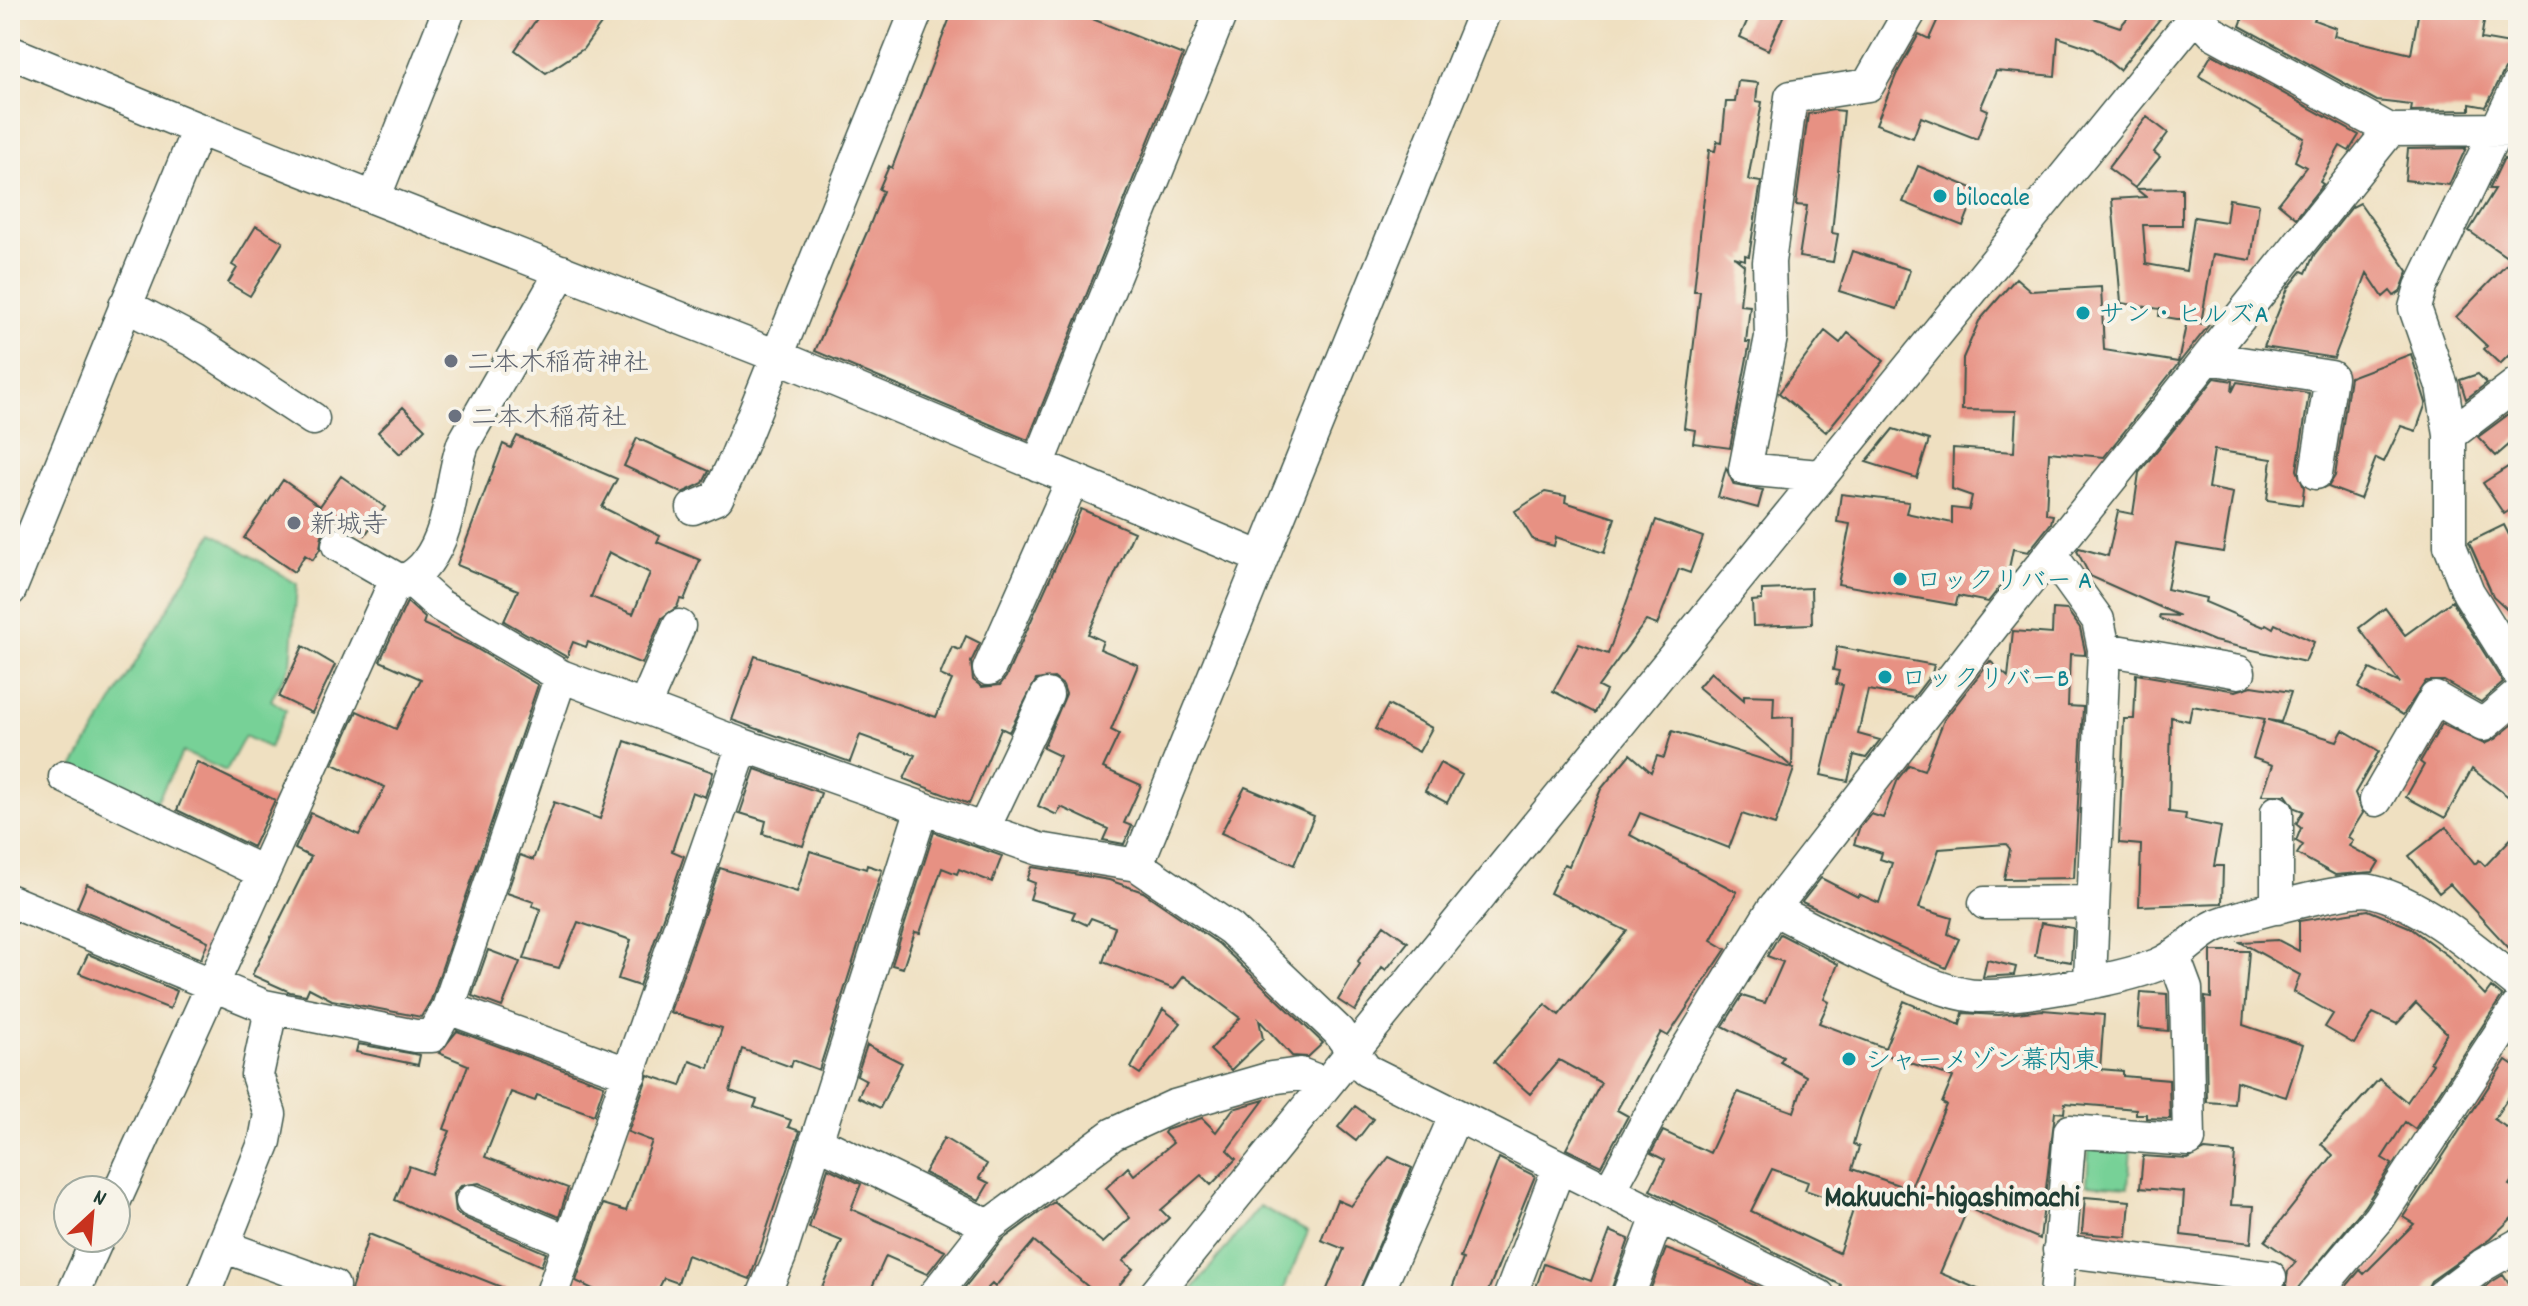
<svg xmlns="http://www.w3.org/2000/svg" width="2528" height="1306" font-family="Dekko,'Klee One',sans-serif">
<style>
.green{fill:#77d197;stroke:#4b8766;stroke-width:2}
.building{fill:#e79183;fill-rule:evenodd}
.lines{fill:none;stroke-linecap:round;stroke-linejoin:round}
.minor-casing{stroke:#3e5549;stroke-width:35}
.minor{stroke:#fff;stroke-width:32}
.culture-dot{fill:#0f9aa8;stroke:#f7f3e8;stroke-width:3}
.worship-dot{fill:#6b7280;stroke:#f7f3e8;stroke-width:3}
.labels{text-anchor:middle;stroke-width:8;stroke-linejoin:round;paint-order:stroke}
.culture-label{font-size:26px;fill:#0d838f;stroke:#f7f3e8;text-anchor:start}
.worship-label{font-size:26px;fill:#5b616d;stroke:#f7f3e8;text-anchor:start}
.quarter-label{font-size:30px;font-weight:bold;fill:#1f3d34;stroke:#f7f3e8}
</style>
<rect width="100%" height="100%" fill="#f7f3e8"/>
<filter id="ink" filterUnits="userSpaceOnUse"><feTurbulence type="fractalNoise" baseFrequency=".0125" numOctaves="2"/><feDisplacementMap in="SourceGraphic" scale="16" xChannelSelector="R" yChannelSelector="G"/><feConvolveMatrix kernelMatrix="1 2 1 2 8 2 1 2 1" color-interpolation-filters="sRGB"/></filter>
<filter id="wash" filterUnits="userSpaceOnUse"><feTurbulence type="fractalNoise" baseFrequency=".006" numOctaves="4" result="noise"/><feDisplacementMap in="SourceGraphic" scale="32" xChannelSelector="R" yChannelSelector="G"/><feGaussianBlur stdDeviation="1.8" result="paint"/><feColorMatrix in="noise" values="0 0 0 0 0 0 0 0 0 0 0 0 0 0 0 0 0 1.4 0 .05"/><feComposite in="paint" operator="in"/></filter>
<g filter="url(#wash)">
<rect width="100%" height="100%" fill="#efe0c1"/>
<path class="green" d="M213 533 297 584 291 664 271 700 286 710 269 748 245 736 226 771 183 752 151 812 71 771Z
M2089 1146 2131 1150 2128 1187 2087 1184Z
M1260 1206 1308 1232 1281 1296H1187Z"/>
<g id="blocks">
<path class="building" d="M543 10H611L583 49 546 73 515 50Z
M953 10H1070L1183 55 1028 440 815 351 867 232 883 191 879 189 889 166 892 168Z
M1752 10H1786L1768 50 1740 37Z
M1942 10H2070L2120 27 2134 10H2167L2119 70 2093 49 2058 37 2055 76 1996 71 1981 107 1988 110 1977 139 1921 117 1913 138 1876 124 1896 75 1919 34 1929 39Z
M2246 10H2319L2314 20 2336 28 2334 36 2411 54 2419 10H2486L2481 39 2516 45 2513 67 2505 69 2486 107 2470 104V110L2411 111 2412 105 2377 101 2240 26Z
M2212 54 2359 135 2349 151 2340 146 2320 182 2323 184 2296 218 2278 203 2306 167 2295 161 2304 138 2199 76Z
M1738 81 1758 83 1756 101 1762 102 1748 180 1761 182 1749 256 1745 255V260L1734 257 1744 265 1740 305 1750 306 1746 342H1750L1730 448 1693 443 1695 430 1684 428 1700 291H1694L1709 150 1715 151 1717 141 1722 142 1726 102H1735Z
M1834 110 1844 111 1832 233 1838 234 1833 262 1799 257 1807 206 1796 205 1808 114Z
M2147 117 2168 133 2154 152 2160 157 2135 188 2108 168Z
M2466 148 2449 185 2405 180 2408 149Z
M2518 155V346L2500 364 2484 349 2487 346 2456 317 2511 260 2469 231 2495 189H2489L2504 158 2513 163Z
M1918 166 1977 190 1963 226 1903 202Z
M2182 188V225H2143L2146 264 2186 271 2194 217 2226 222 2229 199 2259 204 2251 260 2213 254 2201 323 2159 316 2160 309 2121 303 2112 199 2146 197 2136 189Z
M2360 203 2408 271 2400 292 2394 296 2390 291 2383 297 2367 273 2334 358 2264 347 2288 288 2302 271 2306 273 2314 255 2352 207Z
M256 226 283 242 250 296 228 283 237 268 232 265Z
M1852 251 1910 270 1897 309 1839 291Z
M2016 278 2031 291 2101 287 2104 350 2178 362 2187 321 2209 325 2104 457 2049 452 2046 514 2053 515 2051 523 2028 552 2013 549 2007 578 1988 602 1958 596 1956 605 1838 584 1850 524 1837 522 1841 494 1909 502 1906 513 1952 523V508L1969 510 1972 496 1952 489 1953 448 2014 452 2016 411 1962 410 1963 358 1979 321Z
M1825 331 1840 343 1848 333 1884 361 1826 432 1779 393Z
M2411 354 2426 403 2416 431 2401 426 2384 462 2376 458 2360 499 2328 487 2335 476 2350 377Z
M2478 374 2487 383 2466 399 2460 380Z
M2215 378 2233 381 2232 392 2237 382 2309 393 2297 470 2304 488 2302 505 2267 500 2272 459 2214 450 2208 488 2233 493 2223 552 2176 544 2167 589 2206 598 2205 602 2264 627 2266 624 2273 628 2275 624 2314 642 2305 662 2214 641 2159 618 2160 615 2180 616 2090 576 2077 551 2079 548 2108 556 2118 511 2133 514 2139 473Z
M403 407 425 429 400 454 378 432Z
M2513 411 2518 417V437L2496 456 2478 437Z
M1893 429 1929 440 1917 478 1866 462Z
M517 436 617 479 602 507 660 536 657 542 700 560 684 600 680 599 677 607 662 618 642 664 588 642 586 647 573 642 567 657 504 621 518 590 457 565 503 444 511 448ZM609 552 650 573 633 614 591 597Z
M637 438 709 471 703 483 682 493 624 466Z
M2511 465 2518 476V505L2504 514 2483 483Z
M1726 468 1734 485 1763 490 1758 508 1718 497Z
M341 476 385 507 365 535 340 518 322 535 320 549 313 560 305 555 294 572 244 538 283 480 320 506Z
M1545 492 1566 496 1565 502 1615 518 1604 553 1556 537 1554 546 1533 540 1515 511Z
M1081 509 1134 532 1088 634 1103 641 1100 649 1138 665 1111 730 1119 734 1103 768 1141 785 1124 823 1132 826 1124 844 1103 840 1108 829 1061 807 1057 815 1038 806 1060 756 1043 748 1066 694 1063 685 1054 678 1036 680 1009 732 1001 728 969 804 904 779 915 755 860 735 850 762 732 720 755 656 936 717 952 680 940 675 952 647 960 650 966 636 980 643 971 662 973 680 982 687 1000 685 1006 677Z
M1656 520 1703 537 1690 573 1679 569 1657 625 1646 621 1598 687 1606 691 1595 713 1553 691 1579 644 1608 654Z
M2504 525 2518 553V619L2493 596 2469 542Z
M1811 588 1812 624 1753 626 1752 601 1762 600V590Z
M2452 601 2503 683 2481 702 2444 681H2426L2403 715 2358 688 2370 669 2400 683 2359 628 2385 608 2405 635Z
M407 602 425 618 423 624 470 645 538 685 431 1000 421 1017 332 1000 309 988 306 995 290 992 252 975 311 857 295 849 311 813 359 835 385 787 333 764 357 711 396 729 421 679 380 661Z
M2053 609 2067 610 2080 628 2085 651V655L2070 654 2068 706 2083 707 2074 878 2004 879 2010 849 2006 844 1939 849 1919 908 1952 918 1948 934 1959 939 1946 968 1802 902 1821 878 1858 897 1859 894 1879 903 1892 863 1880 859 1882 853 1854 844 1859 829 1871 814 1883 818 1898 779 1909 765 1924 770 1944 720 1990 661 2008 677 2013 631 2052 634Z
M303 646 335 665 312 713 279 697Z
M1837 647 1934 665 1932 673 1913 698 1868 690 1858 734 1880 740 1866 758 1854 755 1848 781 1821 775 1843 685 1836 684 1839 671 1833 670Z
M1711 672 1744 700V695L1774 696 1773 718 1793 717 1792 767 1698 687Z
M2136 674 2236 691 2252 686 2291 692 2281 722 2268 720 2337 741 2343 730 2379 751 2355 793 2363 813 2348 837 2353 840 2349 846 2379 862 2373 872 2335 875 2297 854 2303 845 2296 841 2301 828 2296 824 2303 811 2295 808 2286 795H2262L2273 765 2253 758 2265 719 2192 706 2189 721 2171 717 2169 812 2186 814 2185 820 2221 827 2214 866H2223L2222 903 2139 906 2141 845 2119 843 2124 719H2134Z
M1388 705 1432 728 1419 752 1375 729Z
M2518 720V804L2472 769 2445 818 2406 797 2424 765 2420 762 2442 724 2484 744 2495 739Z
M1672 731 1794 769 1775 825 1742 814 1729 848 1640 813 1630 835 1737 892 1711 940 1726 949 1668 1036 1661 1032 1617 1110 1628 1116 1601 1166 1566 1149 1601 1083 1559 1060 1530 1094 1494 1062 1545 1004 1559 1015 1627 931 1550 893 1564 864 1569 866 1601 789 1630 754 1651 772 1657 756 1664 758Z
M625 741 713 772 705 797 692 792 672 851 684 856 639 986 618 979 631 940 578 922 559 968 524 959 541 909 532 906 534 902 507 893 520 855 533 860 554 802 600 819Z
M197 762 275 800 253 847 177 810Z
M1440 763 1462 775 1447 803 1425 791Z
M755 769 821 793 803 846 763 834 766 821 740 813Z
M1245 787 1314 816 1294 865 1221 833Z
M2446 827 2475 864 2479 860 2485 866 2518 831V958L2450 884 2439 893 2409 856Z
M934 832 1002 856 992 882 959 869 957 874 942 868 920 933 915 932 903 968 892 965Z
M810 851 866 869 867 865 882 870 819 1070 793 1060 791 1067 742 1049 730 1091 757 1100 754 1107 791 1120 788 1127 800 1131 750 1279 687 1255 678 1283 664 1278 655 1296H607L576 1281 603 1204 626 1211 652 1141 628 1132 648 1075 681 1086 690 1061 709 1068 722 1028 670 1012 720 868 797 892Z
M1032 867 1109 880 1143 892 1219 944 1323 1043 1308 1057 1292 1056 1259 1020 1263 1039 1231 1070 1210 1050 1240 1018 1184 976 1174 989 1103 962 1115 927 1091 918 1087 925 1072 918 1075 912 1030 899 1035 883 1027 880Z
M87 884 208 941 201 959 77 908Z
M2368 910 2409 927 2448 956 2485 995 2491 987 2502 996 2415 1129 2405 1122 2382 1158 2392 1164 2364 1207 2294 1293 2286 1286 2288 1271 2296 1262 2265 1241 2333 1155 2321 1144 2379 1079 2407 1102 2433 1064 2430 1062 2447 1033 2416 1003 2397 1024 2373 1013 2354 1044 2325 1027 2333 1014 2294 992 2300 975 2240 942 2278 940 2299 951V921Z
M2041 923 2073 928 2071 962 2035 956Z
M1384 925 1408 942 1386 970 1382 967 1355 1011 1338 1000 1360 964 1358 961Z
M1780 934 1838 964 1824 999 1829 1002 1819 1023 1885 1048 1904 1001 1960 1025 1963 1013 1998 1015 2043 1010 2104 1015 2100 1069 2123 1071V1076L2169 1080 2170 1119 2146 1118V1114H2136V1109L2065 1103 2064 1113 2055 1112 2040 1239 1968 1208 1940 1273 1994 1296H1838L1841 1285 1650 1190 1665 1160 1651 1153 1663 1131 1710 1153 1738 1092 1794 1112 1806 1076 1780 1062 1783 1057 1723 1026 1742 996 1765 1003 1783 962 1767 956ZM1884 1054 1953 1077 1942 1103 1946 1105 1910 1189 1852 1169 1859 1147 1853 1144 1860 1119ZM1772 1169 1808 1182 1805 1190 1854 1207 1839 1253 1751 1211Z
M488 950 520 962 502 1007 472 996Z
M2211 951H2249L2243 1025 2303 1045 2286 1097 2236 1081 2234 1104 2207 1102 2205 997 2211 998Z
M88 954 177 991 170 1009 79 973Z
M1987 960 2016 967 2014 975 1983 977Z
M2141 992 2167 994 2168 1031 2138 1028Z
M1163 1009 1181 1023 1140 1074 1131 1068Z
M457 1031 604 1085 594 1115 537 1095 535 1101 511 1092 485 1157 568 1188 559 1217 479 1183 461 1186 454 1194 456 1212 464 1218 546 1253 541 1266 395 1200 409 1166 431 1174 450 1131 444 1129 468 1065 439 1053Z
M358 1044 420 1055 418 1065 356 1052Z
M867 1045 902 1063 880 1108 858 1097 866 1080 857 1075Z
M2506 1060 2518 1068V1083L2494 1119 2518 1135V1172L2509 1185 2518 1190V1212L2490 1239 2431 1281 2423 1296H2338L2360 1270 2364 1274 2414 1224 2403 1217Z
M1264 1100 1227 1150 1236 1159 1211 1185 1201 1175 1161 1210 1169 1218 1123 1261 1133 1269 1110 1296H1099L1034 1241 995 1287 992 1284 980 1296H958L1002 1240 1054 1202 1103 1243 1130 1218 1106 1188 1128 1167 1134 1175 1173 1143 1164 1133 1166 1130 1202 1118 1216 1132 1233 1109Z
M1355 1106 1373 1119 1356 1141 1338 1127Z
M944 1138 987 1164 979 1178 989 1183 979 1200 924 1173Z
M2205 1150 2235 1153 2231 1205 2254 1206 2251 1243 2181 1235 2184 1192 2140 1188 2143 1156 2188 1159Z
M1389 1157 1412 1168 1357 1296H1324L1344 1249 1321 1240 1337 1200 1351 1206Z
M1499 1158 1535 1176 1486 1296H1449L1463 1259 1460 1258Z
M828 1168 861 1184 851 1209 945 1251 927 1274 886 1256 868 1296H818L842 1241 809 1228Z
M2085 1197 2130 1201 2127 1237 2082 1233Z
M1610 1231 1629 1239 1609 1296H1533L1544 1264 1591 1281Z
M369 1234 521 1295 520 1296H349Z
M1666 1249 1725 1271 1776 1296H1648Z
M2503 1275 2517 1296H2474L2493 1281Z"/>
</g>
</g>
<g filter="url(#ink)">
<use href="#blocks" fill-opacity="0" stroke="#3e5549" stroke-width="2"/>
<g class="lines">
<g class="minor-casing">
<path id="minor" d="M2192 10 2213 33 2390 130 2515 129
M10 52 198 129 777 356 1262 558 1137 865
M2518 85 2421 287 2415 308 2442 386 2450 435V546L2468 592 2518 672
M375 196 449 10
M125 305 194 341 313 419
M2208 358 2331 377 2316 473
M2450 435 2518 383
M1038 465 1222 10
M1819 476 1745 469 1771 337 1769 262 1791 97 1868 85 1911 10
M693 508 717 498 735 460 917 10
M338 545 404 583
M2051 555 2098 620 2104 649 2090 980
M1262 558 1485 10
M411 580 439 605 561 676 743 745 1039 849 1137 865 1231 929 1338 1031 1366 1070 1819 1296
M10 590 198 129
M2104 649 2239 672
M989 669 1073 479
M644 707 679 626
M65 777 262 872
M2376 800 2435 698 2483 725 2518 695
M983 830 1047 695
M10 901 264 1006 269 1019 257 1075 270 1114 265 1141 203 1296
M1985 903 2093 902
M2277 908V812
M1773 909C1818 931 1934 996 1979 996 2021 997 2118 980 2157 965 2181 956 2195 935 2217 925 2240 916 2350 886 2371 891 2423 903 2477 951 2518 984
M264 1006 415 1036H432L448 1008 561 676
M448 1008 630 1074
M816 1141 989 1226
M1609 1192 1680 1060 1773 909 1996 622 2390 130
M116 1198 390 593C397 582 415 579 427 562 453 527 449 484 463 444L562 271
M472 1201 570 1242
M223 1246 333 1286
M2059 1250 2270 1277
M72 1296 98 1238
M551 1296 743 745
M763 1296 780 1256 922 808
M934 1296 989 1226 1113 1134 1174 1106 1271 1078 1300 1074 1326 1084
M1154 1296 2200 10
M1376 1296 1455 1117
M1510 1296 1559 1167
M1628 1296 1658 1217
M2056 1296 2070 1131 2189 1140 2186 989 2174 957
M2313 1296 2379 1218 2518 1006
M2442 1296 2483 1265 2518 1245"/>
</g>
<use href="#minor" class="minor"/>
</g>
</g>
<g class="culture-dot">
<circle cx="1940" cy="196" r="8"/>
<circle cx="2083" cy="313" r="8"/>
<circle cx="1900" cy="579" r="8"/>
<circle cx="1885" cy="677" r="8"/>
<circle cx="1849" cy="1059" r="8"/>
</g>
<g class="worship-dot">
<circle cx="451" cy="361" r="8"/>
<circle cx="455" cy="416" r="8"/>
<circle cx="294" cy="523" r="8"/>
</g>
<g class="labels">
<g class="culture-label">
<text x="1956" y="205">bilocale</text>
<text x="2099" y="322">サン・ヒルズA</text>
<text x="1916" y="588">ロックリバー A</text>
<text x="1901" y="686">ロックリバーB</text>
<text x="1865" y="1068">シャーメゾン幕内東</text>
</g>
<g class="worship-label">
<text x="467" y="370">二本木稲荷神社</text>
<text x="471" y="425">二本木稲荷社</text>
<text x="310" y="532">新城寺</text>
</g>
<g class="quarter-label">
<text x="1952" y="1206">Makuuchi-higashimachi</text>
</g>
</g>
<rect width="2528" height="1306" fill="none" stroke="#f7f3e8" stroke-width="40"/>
<g transform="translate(92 1214) rotate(26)"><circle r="38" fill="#f7f3e8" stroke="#a1aaa0" stroke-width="2"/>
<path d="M0-6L14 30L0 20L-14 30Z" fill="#c8321e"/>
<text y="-12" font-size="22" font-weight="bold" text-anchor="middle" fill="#1f3d34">N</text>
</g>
</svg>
